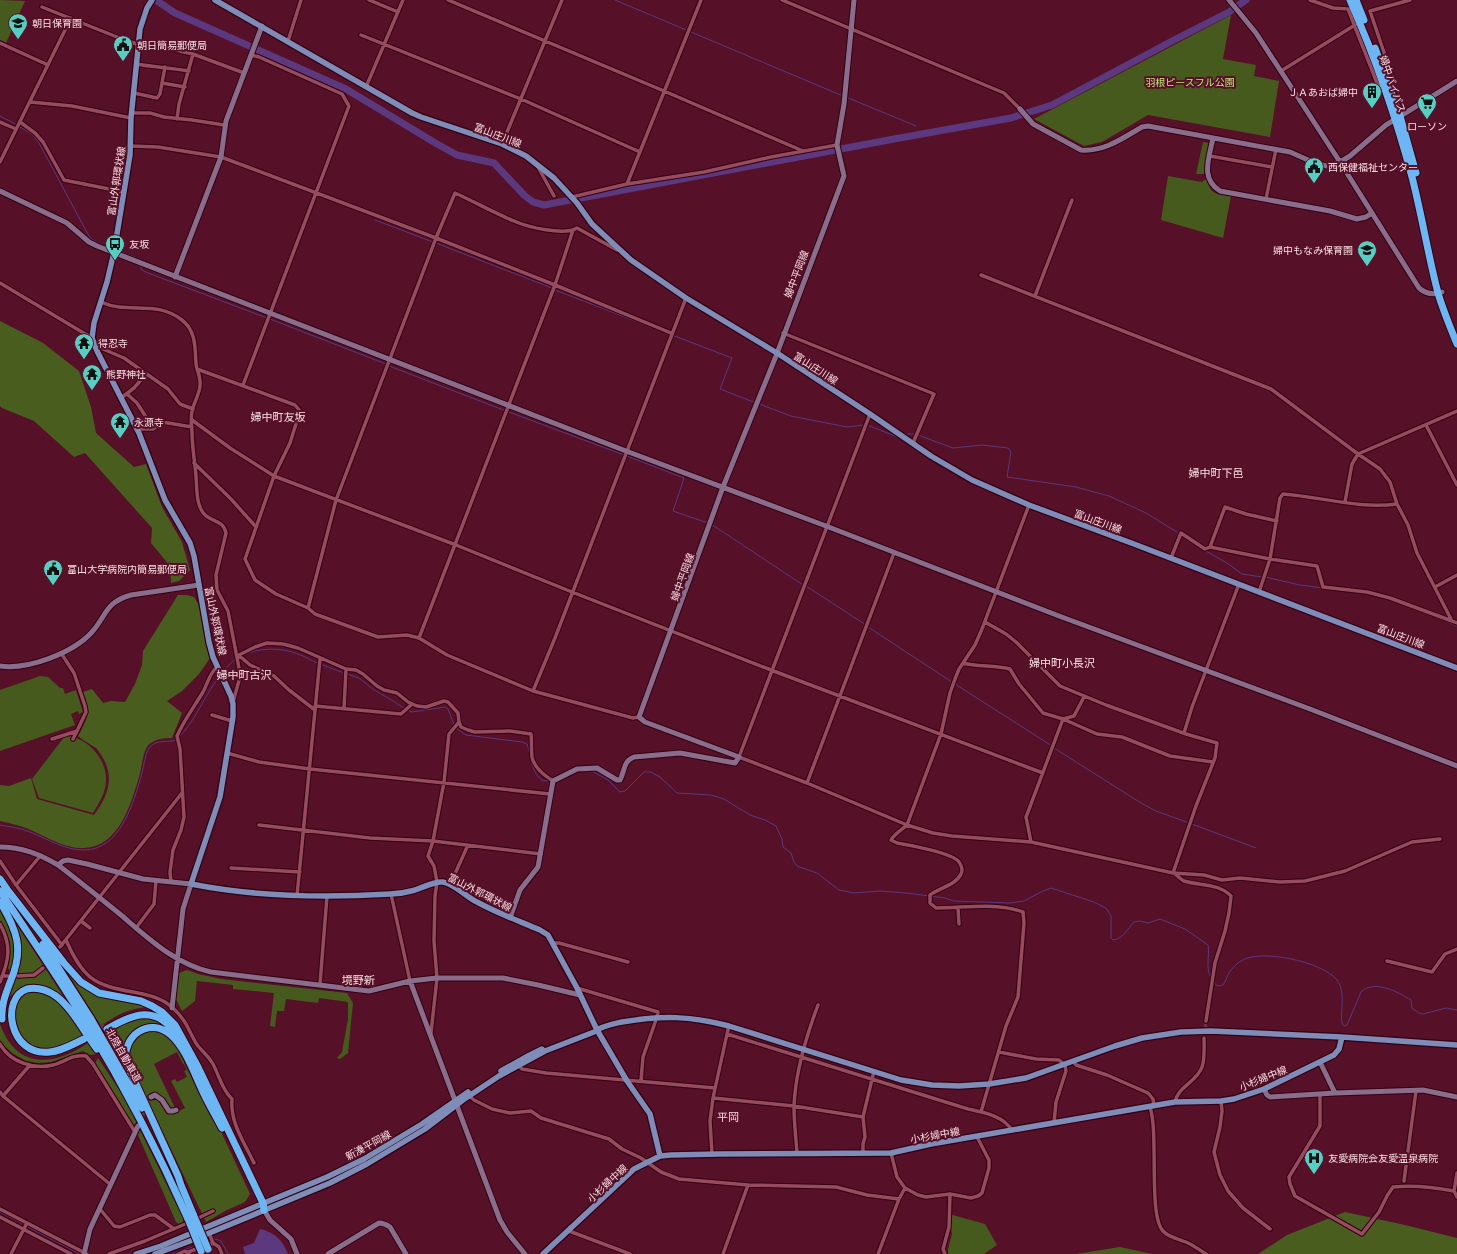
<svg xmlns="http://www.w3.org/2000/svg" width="1457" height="1254" font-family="'Fira Sans Condensed','Noto Sans JP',sans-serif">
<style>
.green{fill:#465a1d;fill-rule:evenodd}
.forest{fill:#495e1e}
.water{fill:#5c387e}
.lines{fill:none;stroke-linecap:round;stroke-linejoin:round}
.stream{stroke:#5c387e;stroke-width:1}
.river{stroke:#5c387e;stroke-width:7}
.street-tunnel{stroke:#6f2f44;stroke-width:3.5;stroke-dasharray:3.5 2;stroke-linecap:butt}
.secondary-tunnel{stroke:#6f2f44;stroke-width:5;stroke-dasharray:5 2.5;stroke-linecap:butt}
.highway-tunnel{stroke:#6f2f44;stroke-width:7;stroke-dasharray:7 3.5;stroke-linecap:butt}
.street-casing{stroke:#320012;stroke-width:5.5}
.secondary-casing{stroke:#320012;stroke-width:7}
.primary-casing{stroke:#320012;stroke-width:8}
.highway-casing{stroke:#320012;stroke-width:9}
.street{stroke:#964c5e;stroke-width:3.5}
.secondary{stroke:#8a6c8b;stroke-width:5}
.primary{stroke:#7e8cb7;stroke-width:5.5}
.highway{stroke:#6eb6f3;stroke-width:7}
.highway-bridge-casing{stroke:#320012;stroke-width:9;stroke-linecap:butt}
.highway-bridge{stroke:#6eb6f3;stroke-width:7}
.labels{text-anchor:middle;stroke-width:4;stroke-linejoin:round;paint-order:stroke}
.poi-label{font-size:10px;fill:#fbdfe4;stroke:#561028;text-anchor:start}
.park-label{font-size:10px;fill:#bfe777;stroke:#561028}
.street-label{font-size:10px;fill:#fbdfe4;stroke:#561028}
.neighbourhood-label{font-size:11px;fill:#fbdfe4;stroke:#561028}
</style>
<rect width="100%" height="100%" fill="#561028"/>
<path class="green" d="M0 0 25 1 6 43 0 40Z
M1231 15 1223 59 1256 65 1254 76 1279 81 1270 137 1148 115 1102 142 1084 146 1034 119Z
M1203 142 1209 143 1204 174H1196Z
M1168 176 1202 182 1206 179C1212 195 1215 194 1231 196L1223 238 1161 220Z
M40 676 48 677 60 688H63L65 694 76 690 83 712 79 714 78 711 71 714 75 725 0 751V690Z
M65 736C87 736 108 760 106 782 105 794 99 803 93 813L39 798 32 779Z
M0 907 14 936 15 955 11 972 8 968 10 959V943L7 933 0 920Z
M9 913 73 1011 62 999 25 987 20 988 8 998H7L19 966Z
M187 970 198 974 221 979 347 993 353 1003 348 1053 340 1059 337 1058 342 1052 348 1019V1002L319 998 318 1003 286 999 284 1011H277L275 1027 270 1026 274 993 233 989V985L197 981 195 1001 182 1011 176 999 179 973Z
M67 972 80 984 149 1007C128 1008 117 1015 101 1026Z
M29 992C56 991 69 1015 82 1035 70 1045 53 1053 37 1049 32 1047 27 1044 22 1041L10 1012 22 994Z
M147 1018 160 1022 165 1025 163 1027C149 1030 128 1030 124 1047 123 1054 126 1064 127 1072L105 1033 133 1019Z
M0 1024C16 1069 53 1067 88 1043L96 1054 90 1055 83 1051 51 1062 39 1063 26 1061 12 1053 1 1042 0 1039Z
M153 1031C164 1034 170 1038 177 1048L209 1114 218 1125 250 1194 245 1202 225 1211 206 1222 132 1068C127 1049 131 1035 153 1031ZM177 1052 183 1064H184L187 1070 184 1071 187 1077 177 1082 175 1079 171 1081 185 1108 177 1112 154 1064Z
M98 1058 124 1097 137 1124 132 1125 121 1104 95 1063Z
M139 1128 183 1218V1223L179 1224 176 1222 138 1135Z
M949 1214 985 1224 997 1245 984 1254H948V1249L952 1234Z"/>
<path class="forest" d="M0 321 43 343 79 371 91 407 96 433 134 467 146 464 162 507 182 542 190 570 179 581 171 583 170 566 151 543 152 528 85 453 74 457 34 421 2 408 0 406Z
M178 595H187L194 597 200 607 210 658 199 674 182 691 167 701 182 713 172 738C164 738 152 739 147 747 142 755 142 768 139 777 131 804 119 847 84 848 63 849 44 835 26 828 18 825 9 823 0 821V785L9 786 31 778 37 799 94 815C107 797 115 779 103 758 101 755 99 751 96 748 90 744 84 741 78 736 88 718 91 711 83 692L92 689 103 703 111 701 125 702 135 684 142 665 143 651Z
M1345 1212 1405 1225 1457 1238V1254H1258L1287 1235Z
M1120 1247 1152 1254H1076Z"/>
<path class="water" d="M260 1229C275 1233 282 1239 288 1254H245L243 1247 254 1243Z"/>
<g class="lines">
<path class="stream" d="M615 0 843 96
M846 97 916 126
M0 116 17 125
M20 127 33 135 39 143 90 238 100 244 113 249
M375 220 433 242
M436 243 552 288
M116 250 135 257 136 259
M140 266 142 270 148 273 267 318
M555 290 651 327
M270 319 386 364
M672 335 732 358 720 389 756 403
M389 366 506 411
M759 404 791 416 847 427 864 425
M509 412 624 455
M867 425 900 438
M918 435 953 448 982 445 1008 448 1011 452 1007 477 1076 487 1109 496 1146 513 1180 534
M904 436 908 434H915
M627 456 684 478 673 511 708 523
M711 524 803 585
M1204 550 1227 563 1242 574 1262 577
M1265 577 1300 585 1368 594 1384 598
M806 586 866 625
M1434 616 1457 626
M868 627 952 682
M248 653C265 647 286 648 303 656 308 658 312 661 317 663
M320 664 344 673
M223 672 230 664 236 659
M347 674 359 678 374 690 395 702 405 709
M955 684 1052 746
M408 710 412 712 445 707 448 709 454 725
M456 728 466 735 522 742 527 744C532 757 530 772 543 781L550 780
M178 738C196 721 204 695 220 676
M1054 748 1141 803 1156 811 1189 823
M592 771 608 780 620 792 625 791 644 772H651L660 777 677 793 711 795 724 799 750 815 765 820 776 826 782 839 783 847 791 853 794 862 797 866 817 873 839 890 854 893 880 891 906 893 945 898 954 901 1010 903 1024 901 1043 891 1051 888 1094 902 1106 908 1111 916V938L1113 940C1123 939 1128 928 1134 922L1140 921 1148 923 1160 919 1185 929 1208 945C1210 957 1205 966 1211 978
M552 778 566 772
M1192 824 1256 848
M0 825C10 827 21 828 30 832 48 839 64 850 84 850 121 850 134 801 142 773 144 765 145 753 150 747 157 739 168 743 176 740
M1214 982 1217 986 1223 985C1225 982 1226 980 1227 977 1229 971 1236 964 1241 961 1260 948 1323 962 1337 980 1348 995 1337 1020 1344 1026L1347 1025 1361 992C1374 979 1398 992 1411 1000L1412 1008 1419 1013 1423 1014 1446 1008 1457 1010
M0 1212 25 1225
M28 1227 80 1254
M214 1240 216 1239 221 1241 228 1254
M172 1254 184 1249 196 1247"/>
<path class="river" d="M156 0 175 13 346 89 437 144 457 155 494 163 524 195 533 202 544 205 894 139 1011 118 1052 105 1174 40 1229 12 1246 0"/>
<path class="street-tunnel" d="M1204 1038 1206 1021"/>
<path class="secondary-tunnel" d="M139 1122 148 1101 151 1097"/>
<path class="highway-tunnel" d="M92 1033 105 1026"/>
<g class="street-casing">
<path id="street" d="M369 0 398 12
M448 0 664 91 803 151
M782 0 1004 93 1020 109
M1310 0 1333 8 1348 9 1377 83 1380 87 1384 88
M42 7 127 41 138 44 144 43 193 54 244 73
M361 35 521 99 640 152
M288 41 301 0
M0 43 48 65
M136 64C154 67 171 68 189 71
M165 67 162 83 185 87
M1281 71 1355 25
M1390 84 1392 76 1370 11 1410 0
M366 87 403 0
M134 93 157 98 160 94 162 83
M30 102 72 106 131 118
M132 113H150L164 117 192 120 224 125
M177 119 179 104 193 54
M0 122 16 129
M20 122 35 133 43 142 64 180 124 192
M502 144 562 0
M131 146 158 147 221 157 436 238 555 285 671 333
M1210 156 1272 167
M0 162 71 18
M538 167 554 196
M627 184 701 0
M572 197 627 184 704 172 771 157 837 145
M1266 199 1276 149
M981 275 1271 389 1358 454 1380 469 1390 482 1397 504 1408 525 1417 553 1452 621 1457 623
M0 283 92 338
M1035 296 1072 200
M101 302C129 315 155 299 182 320 196 331 195 347 196 364 197 371 201 378 200 385 200 393 194 402 192 411 191 417 191 425 192 432 192 447 195 462 196 477 197 487 196 498 200 507 206 524 223 517 226 533L216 575 217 590 228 611 239 668 240 677 233 702
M783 333 934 394 913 443
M96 346 124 358 168 389 180 404 193 409
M197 369 295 405 300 411 290 443 274 476 245 559 255 580 276 594 308 608 315 614 378 637 407 635 419 638 447 655 533 691 633 718 639 717
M243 385 349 106 342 94 259 57 251 55
M127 394 137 403 146 417 156 425
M121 398 134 388 146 374
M870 414 739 757 807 783 907 825 933 833 952 836 1031 842 1173 873 1204 875 1222 880 1240 878 1280 882 1305 881 1345 871 1412 842 1440 839
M192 420 230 448 274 476 456 545 572 592 771 670 1043 773
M1426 425 1457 485
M137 429H153L162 422 192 427
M194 463 231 499 256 527
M1345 502 1352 464 1358 454 1457 411
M1210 547 1270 559 1317 566 1323 587 1367 592 1390 598 1452 621
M1171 558 1181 533 1205 549 1210 547 1225 507 1246 514 1277 521
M1435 587 1457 575
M1259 592 1270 559 1280 498 1283 494C1322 497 1359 509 1397 504
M308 608 336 500 436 238 455 193C475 202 494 213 514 221 527 227 565 236 577 228L617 250
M985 622 1006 634 1016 642 1060 686 1106 705 1186 734 1217 743 1215 758 1196 806 1173 873
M419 638 555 285 573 230
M61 653 74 673 85 706 86 712 77 731
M237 656 255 647 267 643 283 644 298 648 346 669 356 670 363 674 377 686 384 690 397 693 408 702 417 706 426 707 444 701 448 702 458 713 459 722 461 727 468 730 475 732 510 731 531 734C532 742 531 749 532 757 534 768 545 776 553 781
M237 656 242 658 250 665 274 676 289 690 315 710
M963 663C978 667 994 665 1010 669L1019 684 1043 713 1063 719 1097 734 1122 737 1170 756 1213 762
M533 691 555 638 686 298
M315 706 401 714 412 704
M344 708 346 669
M212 715 232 721
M1184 733 1192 707 1239 584
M52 739 77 731 73 739
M227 753 259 762 310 769 550 794
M807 783 894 553
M259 825 370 838 433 841 541 854
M1031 842 1026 817 1028 812 1063 719 1074 716 1084 697
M0 861 16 885 62 945
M231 868 300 872
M1174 873C1178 876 1180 879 1184 881 1200 886 1218 883 1231 896L1229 913 1225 931 1215 963 1206 1021
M171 882 170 872 173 850 181 830 184 817 180 749 177 736C184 720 194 707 203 692 208 683 209 674 217 667
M16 885 41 855
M450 885 468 845
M391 894 410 981
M297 896 320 659
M958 908 959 924
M81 921 90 928
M0 924C12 946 9 960 0 982
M136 928 154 904 156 881
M66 940C83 978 93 985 133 992 145 994 155 996 165 1002 173 1007 181 1016 186 1024 190 1031 193 1039 198 1046 203 1052 209 1057 213 1064 219 1075 222 1090 232 1099 230 1123 244 1142 254 1163
M552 943H559L628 962
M60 947 182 793
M1387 961 1432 972 1445 954 1457 949
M2 976H8
M18 976 34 975 43 968
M320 984 327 896
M577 988 658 1012 657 1017 643 1057 641 1081
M729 1026 727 1034 968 1109C982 1112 1005 1116 1012 1131
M431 1033 437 978 434 941 435 896 437 882 434 866 428 856 433 841 444 782 449 734 459 722
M0 1044C10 1062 34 1070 53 1065 65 1062 72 1054 86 1056L93 1064 135 1132
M999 1052 1036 1059 1059 1060 1065 1065 1066 1071 1056 1102 1054 1123
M1073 1061 1076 1065 1107 1075 1148 1093 1153 1099 1154 1106
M519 1066 522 1069 546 1073 715 1088
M0 1092 3 1096 111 1185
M1320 1095V1126L1289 1177 1290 1184 1295 1196 1362 1234 1379 1212 1387 1196 1393 1187C1414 1185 1433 1187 1454 1191
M3 1096 30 1065
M469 1096 474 1100 492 1109 510 1113 531 1111 541 1118 609 1139 622 1149 641 1158 661 1172 679 1179 748 1185 836 1187 867 1195 899 1199
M713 1098 794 1106 863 1117 865 1137 863 1144V1153
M1221 1101 1222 1111 1220 1127 1214 1152 1220 1175 1228 1191 1243 1208 1270 1229
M1175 1102C1178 1086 1197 1082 1202 1067 1205 1059 1204 1047 1204 1038
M1150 1107C1159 1134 1148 1215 1163 1231 1169 1238 1180 1239 1188 1243 1194 1246 1200 1250 1206 1254
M981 1112 1006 1026 1018 997 1024 923 1023 912C997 902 965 908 936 908L930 903V895C939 888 956 885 961 874 963 870 962 866 959 862 953 853 909 845 897 843L891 840C895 833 902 830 907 825L941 734 950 693 955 679 959 669 975 645 982 629 1029 505
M863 1117 874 1071
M797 1153C796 1138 794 1123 794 1107 795 1072 806 1037 818 1005
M891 1153 897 1177 905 1188 918 1195 926 1197 950 1194 971 1198 978 1196 982 1193 989 1168V1160L977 1137
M712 1154 710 1121 713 1098 727 1034
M1457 1173 1454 1191 1457 1197
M1404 1181 1416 1091
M0 1209 87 1254
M100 1209 114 1226 120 1227 150 1215H155L174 1229
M0 1217 71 1254
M196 1219 213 1211
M569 1231 630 1254
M209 1233 213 1243 219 1247 222 1254
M188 1252 213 1243
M11 1254 27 1223
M109 1254 145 1241 190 1222
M178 1254 185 1251 189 1254
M723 1254 748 1185
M878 1254 899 1199 905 1188
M945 1254 943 1249 949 1227 950 1194"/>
</g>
<g class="secondary-casing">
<path id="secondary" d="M1229 0 1256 33 1340 162 1419 288C1426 294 1434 295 1442 292
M1020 109 1033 124 1081 150C1104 152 1123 138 1142 127L1148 126 1290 152 1317 164 1327 166 1340 162 1350 156 1386 125 1457 81
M1213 138C1209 159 1200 178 1220 191L1330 211 1357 219 1366 217 1372 213
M0 191 67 223 89 242 97 246 626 451 826 526 1059 616 1310 709 1457 766
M175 277 221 157 226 121 262 26
M0 666C28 670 73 653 92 632 108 614 104 603 131 595L199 585
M0 847C22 847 39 854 58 865L63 861 68 860 87 864 143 879 191 884 183 909 172 1008
M58 865C79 881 100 898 121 915 148 938 175 964 211 972L369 991 410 981 437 978H503L538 985 580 995
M510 918 520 890 538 867 553 781 577 769 597 768 617 780H620C625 771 623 761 634 757L680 753 735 763 739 757 645 722 639 717 723 487 776 356 844 176 837 145 844 104 854 0
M410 981 500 1220 507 1232 525 1254
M1320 1062 1335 1093
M1264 1089 1267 1095 1270 1097 1335 1093 1423 1090 1457 1097
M151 1097 155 1095 162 1100 169 1111H173L176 1110
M264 1210 270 1220 291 1239 297 1254
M84 1254 90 1229 138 1126
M328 1254 379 1223C384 1223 386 1224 390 1227L406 1254"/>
</g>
<g class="primary-casing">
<path id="primary" d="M152 0 147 8 140 29 131 118 130 155 114 252 107 282 94 323 92 338 97 351 139 433 165 500 190 543 194 556 209 642 213 657 231 696 233 704V717L220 797 191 884C256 897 324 898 390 894 397 894 404 893 411 891 421 889 433 881 443 882 455 884 466 897 477 902 497 913 519 921 540 930L548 935 577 988 597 1030 627 1081 650 1114 660 1156
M215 0 412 113 421 117 502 144 526 156 554 178 577 203 592 224 631 260 686 298 777 353 870 414 931 456 972 480 1029 505 1134 544 1457 668
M501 1071 528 1056 542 1049
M136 1254 161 1246 327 1177 364 1159 422 1124 468 1092
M155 1254 190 1241 330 1183 367 1164 425 1129 463 1100 499 1076 545 1051 594 1032C601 1026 613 1024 622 1022 664 1015 689 1016 729 1026L901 1080 932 1085 959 1086 989 1084 1026 1078 1115 1046 1142 1038 1181 1032 1211 1031 1342 1037 1457 1045
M543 1254 634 1169 660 1156 671 1155 719 1154 891 1153 931 1144 1175 1102 1221 1101 1234 1099 1264 1089 1334 1055 1339 1049 1342 1037"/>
</g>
<g class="highway-casing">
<path id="highway" d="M1350 0C1375 57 1396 117 1412 177 1422 216 1428 255 1438 293 1443 310 1450 327 1457 344
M1356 0 1364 20
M1375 48 1400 116 1416 173
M0 879 11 895
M0 891C29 935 59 978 86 1023 124 1086 158 1151 188 1219
M9 892 64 963 81 982 99 993 141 1001 152 1006 162 1012 175 1025 198 1067 263 1203 264 1210
M0 902C17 930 24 949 11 980 6 993 1 1005 2 1019
M43 944 91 1019 142 1108
M107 1029C132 1014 157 1004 176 1035
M84 1039C73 1044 62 1051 50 1052 9 1057 0 998 27 989 37 987 47 990 56 996 73 1009 84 1032 97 1049
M181 1185 194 1216
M182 1188 178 1176 126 1062C122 1036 149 1016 171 1035 187 1049 196 1079 206 1098 211 1108 217 1118 222 1128"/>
</g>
<use href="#street" class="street"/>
<use href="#secondary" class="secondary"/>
<use href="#primary" class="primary"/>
<use href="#highway" class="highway"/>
<g class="highway-bridge-casing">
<path id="highway-bridge" d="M194 1216 208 1249
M188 1219 201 1251"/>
</g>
<use href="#highway-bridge" class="highway-bridge"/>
</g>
<defs>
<g id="school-pin" transform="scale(1)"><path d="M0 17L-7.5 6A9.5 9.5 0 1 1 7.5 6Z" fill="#57cec1" stroke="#561028"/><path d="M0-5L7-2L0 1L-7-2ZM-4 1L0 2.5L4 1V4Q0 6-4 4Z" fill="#111"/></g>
<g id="civic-pin" transform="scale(1)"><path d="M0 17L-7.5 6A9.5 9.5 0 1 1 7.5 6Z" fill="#57cec1" stroke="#561028"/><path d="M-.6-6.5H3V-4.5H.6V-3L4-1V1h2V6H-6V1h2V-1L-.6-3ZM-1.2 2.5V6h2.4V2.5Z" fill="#111"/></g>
<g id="building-pin" transform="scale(1)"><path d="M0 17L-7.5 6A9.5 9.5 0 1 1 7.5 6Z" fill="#57cec1" stroke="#561028"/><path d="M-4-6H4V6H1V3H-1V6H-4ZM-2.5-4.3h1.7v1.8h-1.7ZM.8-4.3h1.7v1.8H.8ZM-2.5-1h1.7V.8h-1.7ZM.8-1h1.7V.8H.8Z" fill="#111"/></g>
<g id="supermarket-pin" transform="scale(1)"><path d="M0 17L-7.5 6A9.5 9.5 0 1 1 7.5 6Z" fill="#57cec1" stroke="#561028"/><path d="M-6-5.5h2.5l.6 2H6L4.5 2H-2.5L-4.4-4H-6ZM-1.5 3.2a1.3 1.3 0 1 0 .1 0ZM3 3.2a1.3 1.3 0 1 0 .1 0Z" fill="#111"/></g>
<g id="bus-pin" transform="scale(1)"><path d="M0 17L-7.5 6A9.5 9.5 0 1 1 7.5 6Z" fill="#57cec1" stroke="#561028"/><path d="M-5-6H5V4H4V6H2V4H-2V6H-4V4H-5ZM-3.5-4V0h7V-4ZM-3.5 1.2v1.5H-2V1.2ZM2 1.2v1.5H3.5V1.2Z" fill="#111"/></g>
<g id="temple-pin" transform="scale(1)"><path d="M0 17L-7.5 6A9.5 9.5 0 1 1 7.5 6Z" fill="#57cec1" stroke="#561028"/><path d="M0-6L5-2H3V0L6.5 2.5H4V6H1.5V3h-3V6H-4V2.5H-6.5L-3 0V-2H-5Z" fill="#111"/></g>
<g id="hospital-pin" transform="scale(1)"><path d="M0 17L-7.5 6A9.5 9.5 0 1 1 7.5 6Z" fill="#57cec1" stroke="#561028"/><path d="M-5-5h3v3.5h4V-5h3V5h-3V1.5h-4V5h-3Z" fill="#111"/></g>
</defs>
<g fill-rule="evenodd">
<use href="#school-pin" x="18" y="23"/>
<use href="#civic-pin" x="123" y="45"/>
<use href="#building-pin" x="1372" y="92"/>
<use href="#supermarket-pin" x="1427" y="103"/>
<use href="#civic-pin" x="1314" y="167"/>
<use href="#bus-pin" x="115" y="244"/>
<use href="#school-pin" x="1367" y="250"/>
<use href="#temple-pin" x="84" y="343"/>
<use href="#temple-pin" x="92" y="374"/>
<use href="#temple-pin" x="120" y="422"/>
<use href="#civic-pin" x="53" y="569"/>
<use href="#hospital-pin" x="1314" y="1158"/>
</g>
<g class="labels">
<g class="poi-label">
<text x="32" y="27">朝日保育園</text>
<text x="137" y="49">朝日簡易郵便局</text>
<text x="1358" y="96" text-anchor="end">ＪＡあおば婦中</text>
<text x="1427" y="130" text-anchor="middle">ローソン</text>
<text x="1328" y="171">西保健福祉センター</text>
<text x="129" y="248">友坂</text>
<text x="1353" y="254" text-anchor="end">婦中もなみ保育園</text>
<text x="98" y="347">得忍寺</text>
<text x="106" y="378">熊野神社</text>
<text x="134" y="426">永源寺</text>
<text x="67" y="573">富山大学病院内簡易郵便局</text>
<text x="1328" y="1162">友愛病院会友愛温泉病院</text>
</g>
<g class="park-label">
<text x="1190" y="86">羽根ピースフル公園</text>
</g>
<g class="street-label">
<text transform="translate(1393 84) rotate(71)" y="4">婦中バイパス</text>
<text transform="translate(498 135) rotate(21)" y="4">富山庄川線</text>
<text transform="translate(116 181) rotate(-81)" y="4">富山外郭環状線</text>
<text transform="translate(796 274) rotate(-69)" y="4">婦中平岡線</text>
<text transform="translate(816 368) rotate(33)" y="4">富山庄川線</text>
<text transform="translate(1098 521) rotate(20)" y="4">富山庄川線</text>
<text transform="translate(682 577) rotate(-70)" y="4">婦中平岡線</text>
<text transform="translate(216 621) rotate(78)" y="4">富山外郭環状線</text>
<text transform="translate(1401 636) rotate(21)" y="4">富山庄川線</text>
<text transform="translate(480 892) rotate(27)" y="4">富山外郭環状線</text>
<text transform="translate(124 1055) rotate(60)" y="4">北陸自動車道</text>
<text transform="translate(1263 1078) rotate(-22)" y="4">小杉婦中線</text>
<text transform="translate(935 1135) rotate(-10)" y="4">小杉婦中線</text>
<text transform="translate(368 1145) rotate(-29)" y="4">新湊平岡線</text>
<text transform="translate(607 1183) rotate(-43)" y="4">小杉婦中線</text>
</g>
<g class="neighbourhood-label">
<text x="278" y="421">婦中町友坂</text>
<text x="1216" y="477">婦中町下邑</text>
<text x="1062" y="667">婦中町小長沢</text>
<text x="244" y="679">婦中町古沢</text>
<text x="358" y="984">境野新</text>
<text x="728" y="1121">平岡</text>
</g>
</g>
</svg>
